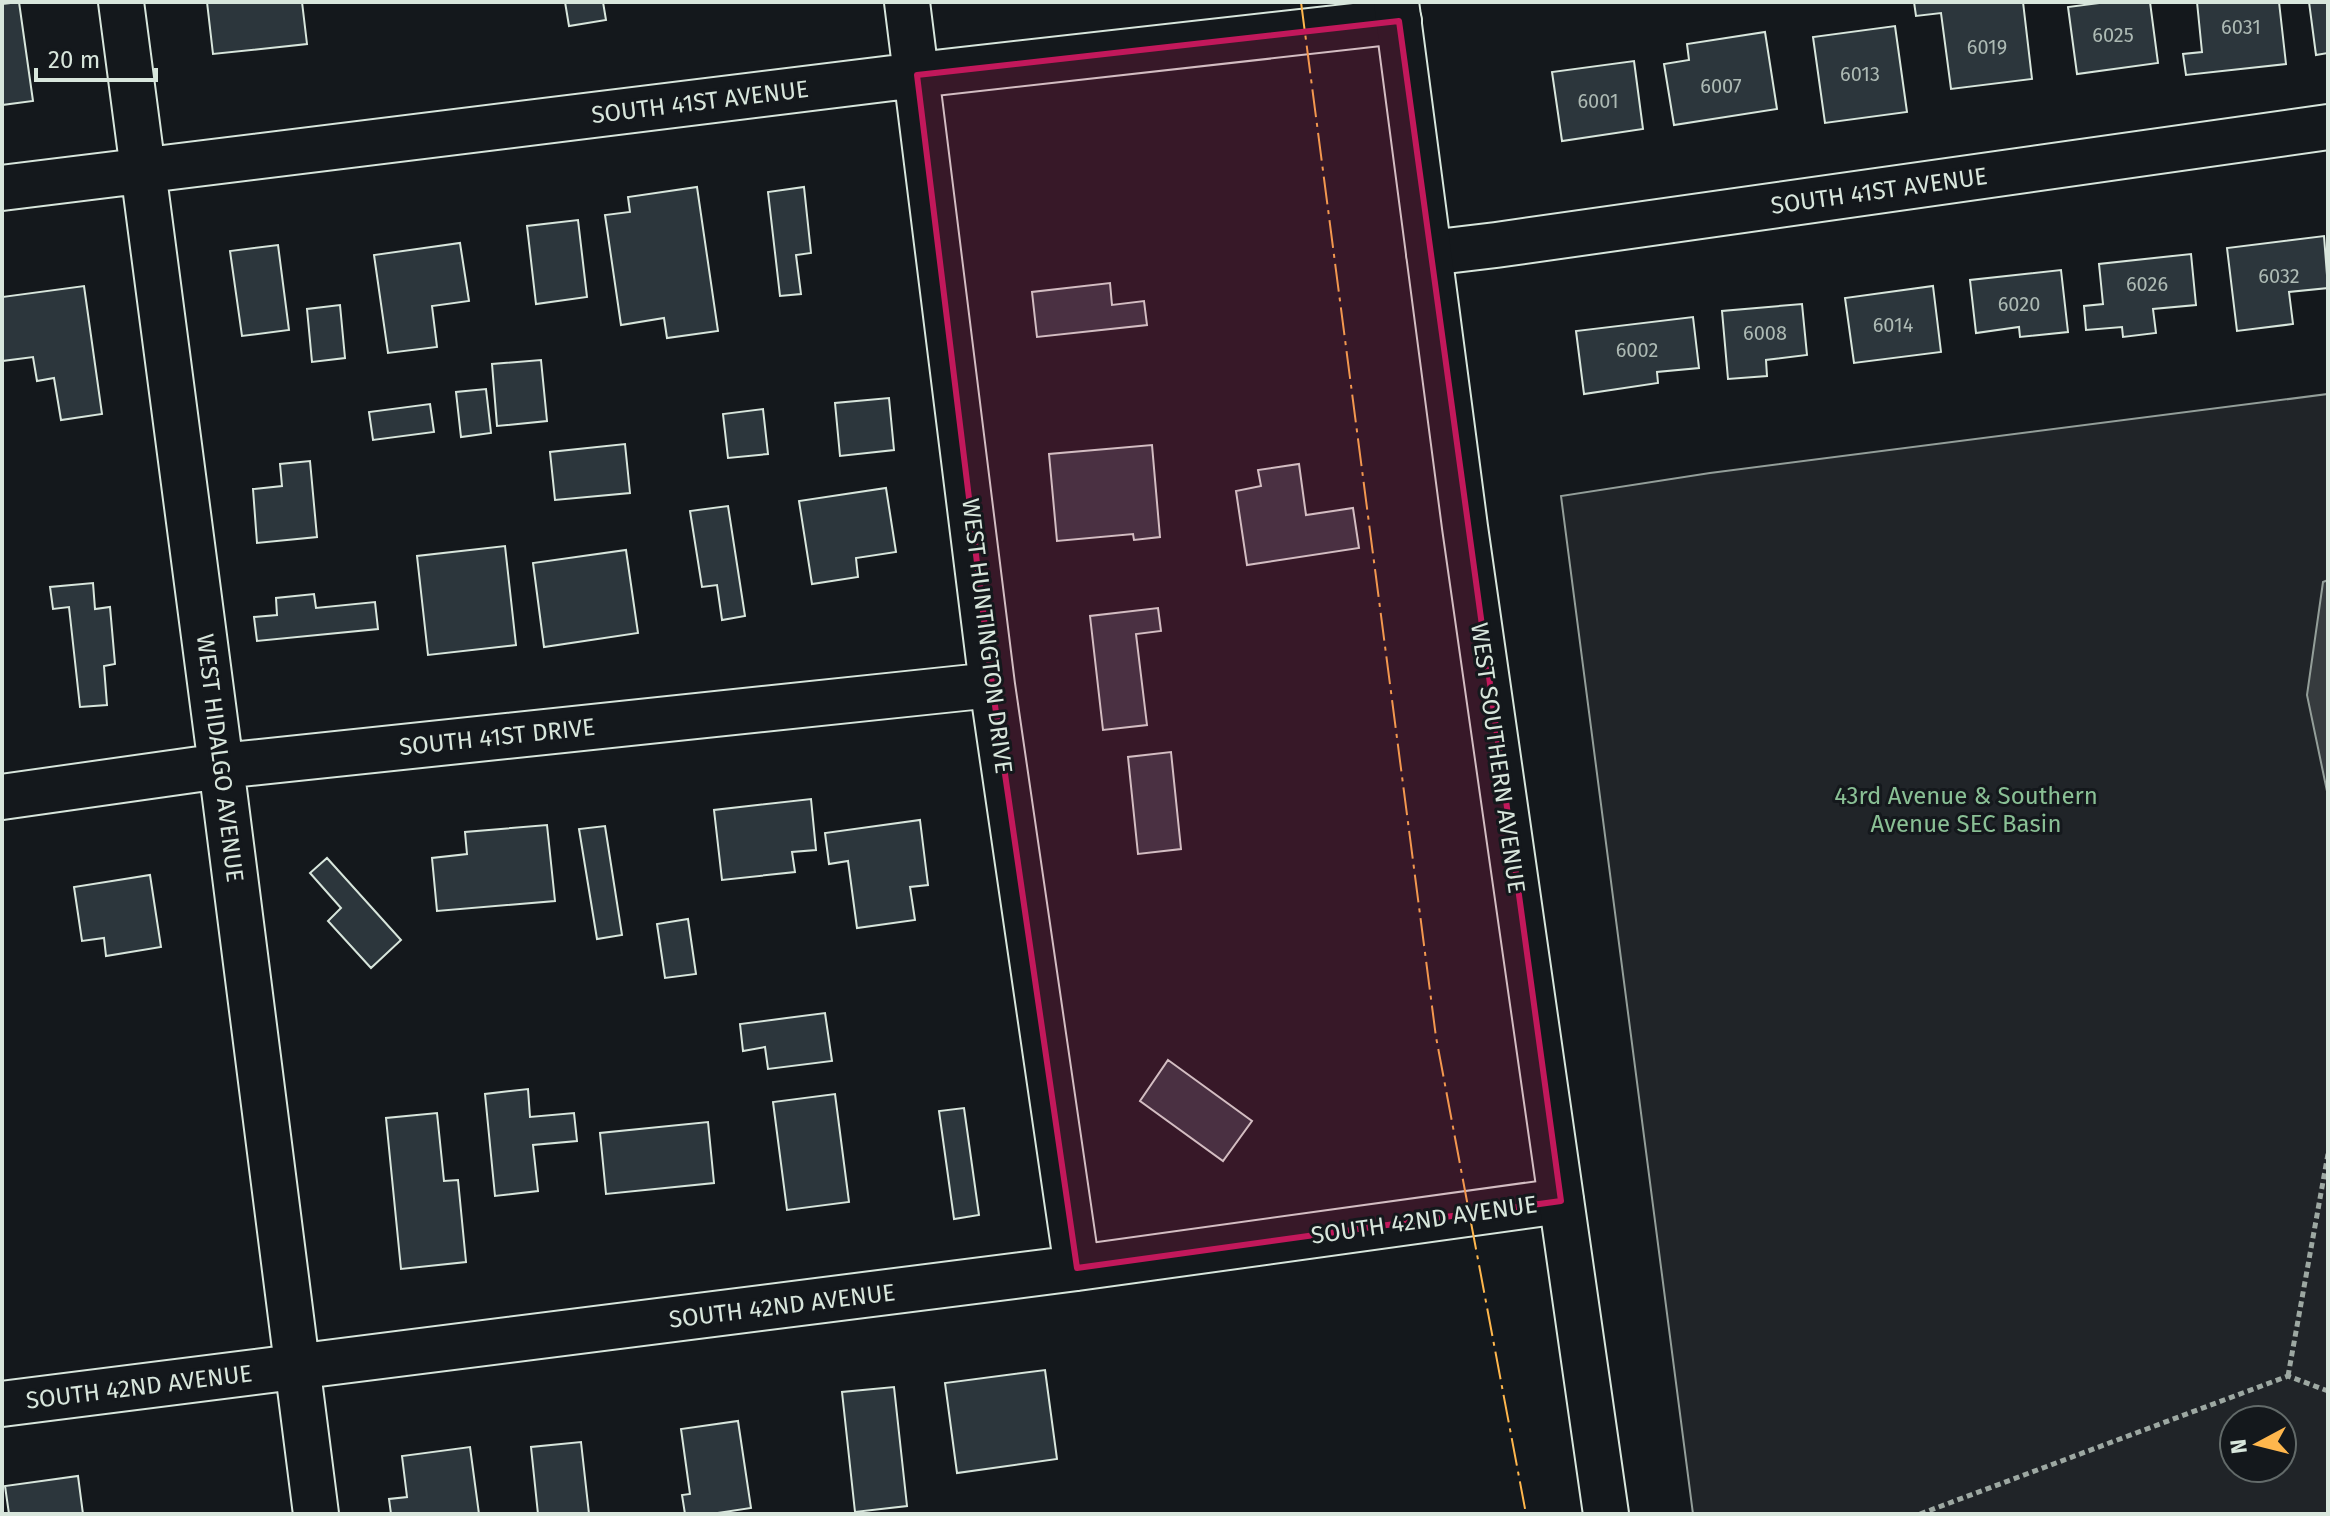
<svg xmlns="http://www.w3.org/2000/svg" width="2330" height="1516" font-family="'Fira Sans',sans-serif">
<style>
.green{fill:#202428;stroke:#939e99;stroke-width:2;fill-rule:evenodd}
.water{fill:#363b3e;stroke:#939e99;stroke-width:2}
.building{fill:#2c363c;stroke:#d8e6dc;stroke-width:2}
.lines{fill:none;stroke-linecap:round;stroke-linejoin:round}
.minor-casing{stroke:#d8e6dc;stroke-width:48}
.major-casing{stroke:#d8e6dc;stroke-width:48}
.path{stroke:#9da8a2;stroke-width:5;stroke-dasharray:6 4;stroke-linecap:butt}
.minor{stroke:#14181c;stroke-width:44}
.major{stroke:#14181c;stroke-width:44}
.power{stroke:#ffb74d;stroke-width:2;stroke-dasharray:28 6 4 6;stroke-linecap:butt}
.marked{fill:#c2185b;fill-opacity:0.2;stroke:#c2185b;stroke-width:6;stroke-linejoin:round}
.labels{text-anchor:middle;stroke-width:6;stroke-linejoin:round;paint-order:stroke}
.number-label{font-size:20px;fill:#adbab4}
.street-label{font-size:24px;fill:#d8e6dc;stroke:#14181c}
.park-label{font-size:24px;fill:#8ac095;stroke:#14181c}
</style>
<rect width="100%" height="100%" fill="#14181c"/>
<path class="green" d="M2328 394V1514H1693L1561 496 1710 473ZM2234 1420H2282V1468H2234Z"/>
<path class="water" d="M2328 580V796L2307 695 2323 582Z"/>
<path class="building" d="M19 2 33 101 2 105V4Z
M207 2H302L307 44 213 54Z
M565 2H603L606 20 569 26Z
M1914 2H2023L2032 79 1951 89 1941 13 1916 16Z
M2107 2H2150L2158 63 2077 74 2068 7Z
M2197 2H2279L2286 64 2186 75 2183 54 2202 52Z
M2309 2H2328V53L2316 55Z
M1895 26 1907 112 1825 123 1813 37Z
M1765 32 1777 109 1674 125 1664 64 1689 60 1687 44Z
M1634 61 1643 129 1562 141 1552 72Z
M697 187 718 331 667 338 664 318 621 325 605 215 630 212 628 197Z
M804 187 811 253 796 255 801 294 780 296 768 192Z
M578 220 587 297 536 304 527 226Z
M2324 236 2328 288 2289 292 2293 324 2237 331 2227 248Z
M460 243 469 301 432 306 437 347 388 353 374 255Z
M278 245 289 330 242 336 230 251Z
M2191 254 2196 305 2153 309 2156 333 2123 337 2122 327 2086 330 2084 306 2103 304 2099 264Z
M2061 270 2068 332 2020 337 2019 327 1976 333 1970 280Z
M1110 283 1112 305 1144 301 1147 325 1037 337 1032 292Z
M84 286 102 414 61 420 54 378 37 381 33 357 2 361V297Z
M1933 286 1941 352 1854 363 1845 298Z
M1802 304 1807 355 1766 360 1767 376 1728 379 1722 311Z
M340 305 345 358 312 362 307 309Z
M1693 317 1699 368 1657 372 1658 383 1584 394 1576 331Z
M541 360 547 421 497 426 492 364Z
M486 389 491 433 461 437 456 392Z
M889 398 894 450 840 456 835 403Z
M430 404 434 432 373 440 369 412Z
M763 409 768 454 728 458 723 414Z
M625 444 630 493 555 500 550 452Z
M1152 445 1160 537 1134 540 1133 534 1057 541 1049 454Z
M310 461 317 537 257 543 253 489 282 486 280 464Z
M1299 464 1306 515 1353 508 1359 548 1247 565 1236 491 1261 486 1258 470Z
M886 488 896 552 856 558 858 577 812 584 799 501Z
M728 506 745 616 722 620 717 585 702 587 690 511Z
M505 546 516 645 428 655 417 556Z
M626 550 638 633 544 647 533 563Z
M93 583 95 609 110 607 115 664 104 666 107 705 80 707 69 607 53 609 50 587Z
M314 594 316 608 375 602 378 629 257 641 254 617 277 615 276 598Z
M1158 608 1161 631 1136 634 1147 725 1103 730 1090 616Z
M1171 752 1181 849 1138 854 1128 757Z
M811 799 816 850 792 852 795 872 722 880 714 810Z
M920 820 928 885 910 887 915 920 857 928 848 861 829 864 825 833Z
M547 825 555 901 437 911 432 858 467 854 465 832Z
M605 826 622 935 597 939 579 829Z
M327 858 401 940 371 968 328 921 341 908 310 873Z
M150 875 161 947 106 956 104 938 82 941 74 887Z
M688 919 696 974 665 978 657 924Z
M825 1013 832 1061 768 1069 765 1047 743 1051 740 1024Z
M1168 1060 1252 1121 1223 1161 1140 1101Z
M528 1089 530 1117 574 1113 577 1141 533 1145 538 1191 495 1196 485 1094Z
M835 1094 849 1202 787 1210 773 1102Z
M964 1108 979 1215 954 1219 939 1111Z
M437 1113 444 1181 458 1180 466 1262 401 1269 386 1118Z
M708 1122 714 1183 606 1194 600 1133Z
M1045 1370 1057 1459 957 1473 945 1383Z
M894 1387 907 1506 855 1512 842 1392Z
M738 1421 751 1508 711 1514H685L682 1495 690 1494 681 1429Z
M581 1442 589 1514H538L531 1447Z
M470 1447 479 1514H391L389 1499 407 1497 402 1456Z
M78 1476 83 1514H9L5 1486Z"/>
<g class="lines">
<g class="minor-casing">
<path id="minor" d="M121 2 221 766 316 1514
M907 2 992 685 1077 1268
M2 188 917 75 1399 21
M1429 253 1496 245 2328 127
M2 797 221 766 992 685
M2 1404 1077 1268 1561 1201"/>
</g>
<g class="major-casing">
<path id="major" d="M1396 2 1465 527 1606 1514"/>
</g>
<path class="path" d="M2288 1376 2328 1154
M1920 1514 2288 1376 2328 1391"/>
<use href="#minor" class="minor"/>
<use href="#major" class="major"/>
<path class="power" d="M1301 2 1436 1037 1526 1514"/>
</g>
<path class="marked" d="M1399 21 1561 1201 1077 1268 992 685 917 75Z"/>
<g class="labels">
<g class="number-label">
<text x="2241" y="34">6031</text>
<text x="2113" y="42">6025</text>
<text x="1987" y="54">6019</text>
<text x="1860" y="81">6013</text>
<text x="1721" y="93">6007</text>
<text x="1598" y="108">6001</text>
<text x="2279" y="283">6032</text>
<text x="2147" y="291">6026</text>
<text x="2019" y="311">6020</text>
<text x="1893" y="332">6014</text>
<text x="1765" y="340">6008</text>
<text x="1637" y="357">6002</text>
</g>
<g class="street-label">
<text transform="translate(700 102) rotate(-7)" y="8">SOUTH 41ST AVENUE</text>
<text transform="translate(1879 191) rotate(-8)" y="8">SOUTH 41ST AVENUE</text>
<text transform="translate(987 636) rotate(83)" y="8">WEST HUNTINGTON DRIVE</text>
<text transform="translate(497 737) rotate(-6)" y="8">SOUTH 41ST DRIVE</text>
<text transform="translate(220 758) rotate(83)" y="8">WEST HIDALGO AVENUE</text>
<text transform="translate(1498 758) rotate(82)" y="8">WEST SOUTHERN AVENUE</text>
<text transform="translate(1424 1220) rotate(-8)" y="8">SOUTH 42ND AVENUE</text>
<text transform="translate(782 1306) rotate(-7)" y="8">SOUTH 42ND AVENUE</text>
<text transform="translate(139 1387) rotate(-7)" y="8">SOUTH 42ND AVENUE</text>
</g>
<g class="park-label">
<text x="1966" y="804">43rd Avenue &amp; Southern<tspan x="1966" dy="28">Avenue SEC Basin</tspan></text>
</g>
</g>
<rect width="2330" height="1516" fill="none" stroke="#d8e6dc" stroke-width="8"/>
<g transform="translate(2258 1444) rotate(263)"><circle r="38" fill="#14181c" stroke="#626a69" stroke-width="2"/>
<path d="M0-6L14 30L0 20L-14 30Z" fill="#ffb74d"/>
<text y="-12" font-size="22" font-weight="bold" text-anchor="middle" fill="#d8e6dc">N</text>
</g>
<path d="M36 68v12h120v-12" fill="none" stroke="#d8e6dc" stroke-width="4"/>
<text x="48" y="68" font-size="24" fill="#d8e6dc" stroke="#14181c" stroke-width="6" paint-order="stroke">20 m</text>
</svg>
